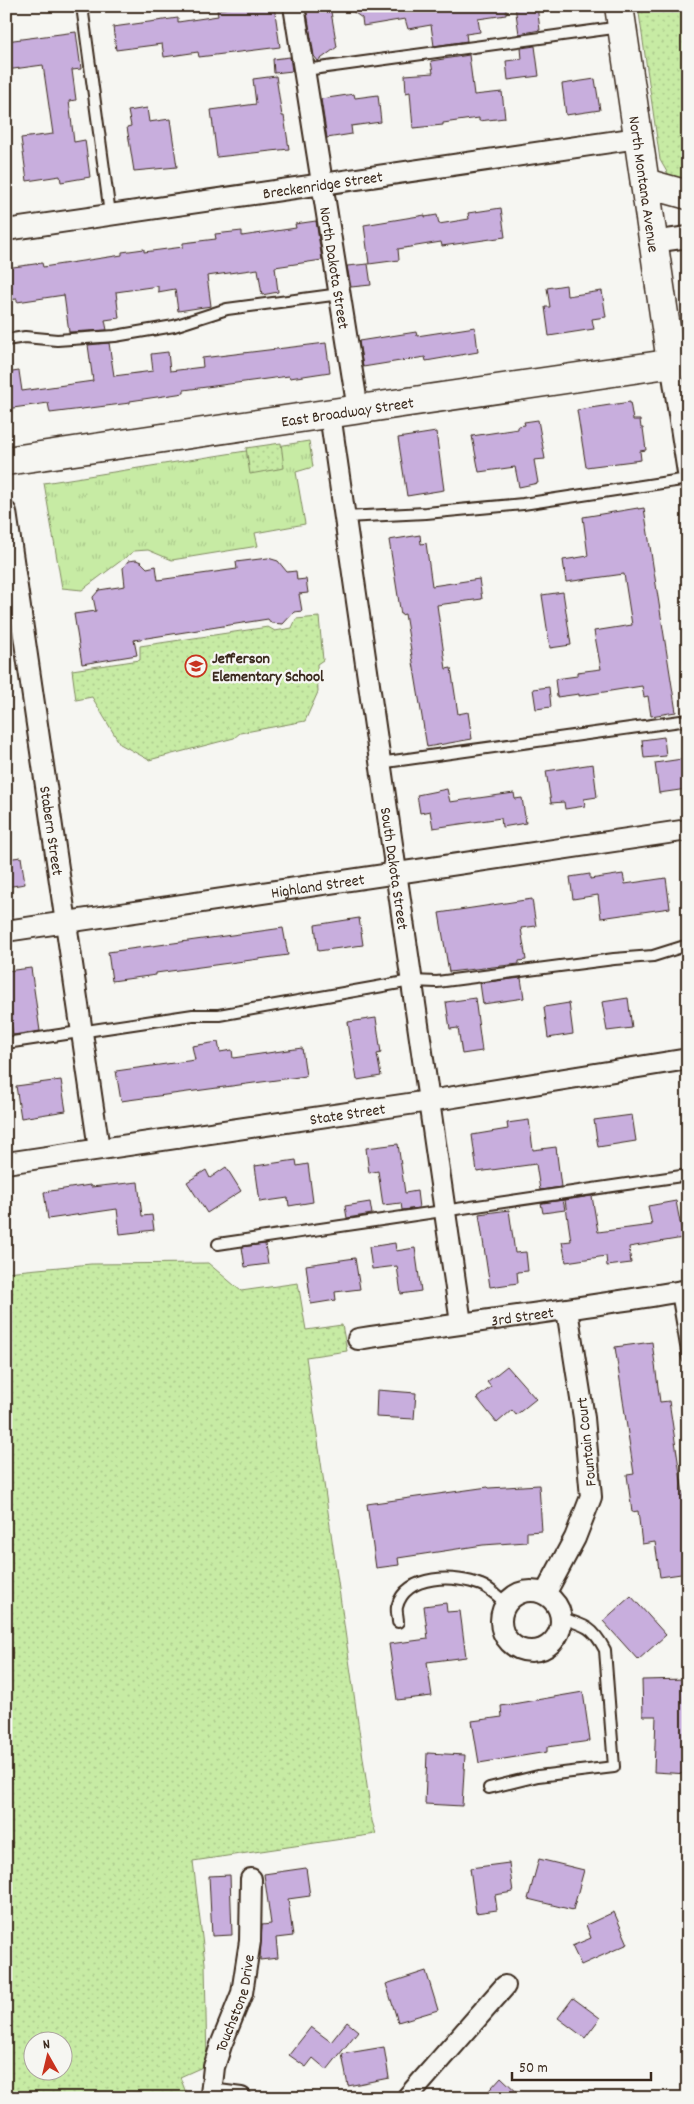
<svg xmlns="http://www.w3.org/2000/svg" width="694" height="2104" font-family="Dekko,sans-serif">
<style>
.grass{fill:url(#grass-tufts);stroke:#818a61}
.park{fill:url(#park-dots);stroke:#818a61;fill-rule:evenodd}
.building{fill:#c8aedd;stroke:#3b2a1e}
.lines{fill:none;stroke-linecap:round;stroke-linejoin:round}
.lane-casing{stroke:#3b2a1e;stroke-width:14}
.street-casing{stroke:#3b2a1e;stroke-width:24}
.secondary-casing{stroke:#3b2a1e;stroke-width:31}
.lane{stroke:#f6f6f2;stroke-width:10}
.street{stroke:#f6f6f2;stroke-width:20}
.secondary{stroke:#f6f6f2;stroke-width:28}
.labels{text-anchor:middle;stroke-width:4.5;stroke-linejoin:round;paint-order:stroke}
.street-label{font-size:16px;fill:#3b2a1e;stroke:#f6f6f2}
.poi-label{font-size:16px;font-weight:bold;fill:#3b2a1e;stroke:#f6f6f2;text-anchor:start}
</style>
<defs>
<pattern id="grass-tufts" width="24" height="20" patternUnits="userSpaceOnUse" patternTransform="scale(1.25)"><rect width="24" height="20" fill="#c7eba4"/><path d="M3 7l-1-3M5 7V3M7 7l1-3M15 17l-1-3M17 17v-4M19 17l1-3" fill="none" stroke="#acca8d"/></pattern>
<pattern id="park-dots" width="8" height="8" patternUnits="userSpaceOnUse" patternTransform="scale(1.25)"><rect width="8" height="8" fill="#c7eba4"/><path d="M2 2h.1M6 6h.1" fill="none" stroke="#acca8d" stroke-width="1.8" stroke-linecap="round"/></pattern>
</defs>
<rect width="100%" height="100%" fill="#f6f6f2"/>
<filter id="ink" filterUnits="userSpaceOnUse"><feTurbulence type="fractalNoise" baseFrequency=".02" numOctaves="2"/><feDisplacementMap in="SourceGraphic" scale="10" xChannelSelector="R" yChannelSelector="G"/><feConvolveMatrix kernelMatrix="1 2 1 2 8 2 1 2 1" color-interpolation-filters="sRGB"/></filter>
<g filter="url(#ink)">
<path class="grass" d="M309 441 313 467 296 472 305 524 255 533 258 546 172 560 148 550 134 551 82 590 62 588 44 483Z"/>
<path class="park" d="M638 6H688V191L671 179 660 160Z
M281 443 284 468 250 474 246 448Z
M319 617 323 660 317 664 318 692 305 721 240 733 234 738 149 760 120 744 92 697 76 700 72 670 140 660V646L268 627 275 631 292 628 296 619Z
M208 1263 241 1291 298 1283 306 1330 342 1325 347 1351 306 1357 372 1821 376 1834 193 1861 205 1963 207 2065 180 2077 188 2098H6V1272L91 1264ZM32 2042H62V2072H32Z"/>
<path class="building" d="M241 6H274L280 47 199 57 198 52 164 57 162 44 116 50 113 27 178 18V22L218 16 217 10Z
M306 6H330L337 47 318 61 314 56Z
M345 6H506V15L478 19 480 32 466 34 467 41 434 46 431 25 408 29 405 19 363 26 362 18Z
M515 6H537L540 30 519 34Z
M76 32 81 69 72 70 76 100 69 101 74 142 85 140 90 177 61 182 60 176 27 181 21 138 53 134 43 65 6 70V41Z
M535 46 539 76 508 80 506 61 522 59 521 48Z
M469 55 474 95 502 92 505 118 479 121V118L443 123V125L413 128 410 92 406 93 405 75 433 73 431 61Z
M290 57 292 71 274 73 273 59Z
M276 76 282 116H284L289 149 217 157 211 110 256 104 253 79Z
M595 79 600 110 566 115 562 84Z
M354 94 355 98 378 95 381 122 351 126 352 134 327 138 321 99Z
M147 108 149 122 170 119 177 167 134 171 127 127 131 126 128 111Z
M501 208 505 237 442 246 441 242 398 249 399 260 369 264 364 225 425 215V217L437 215 439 224 469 219 468 213Z
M316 221 322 260 275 267 278 292 262 295 258 269 207 276 211 306 178 311 175 289 158 292V286L116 292 119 318 105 320 107 330 69 332 64 295 17 302V299L6 300V268L42 263 43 267 122 255V252L144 249V252L183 247V243L216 239 215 234 242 231V236L296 228 295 224Z
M368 264 371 285 351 287 347 266Z
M566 285 567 296 602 291 606 317 592 319 594 329 549 336 545 307H550L547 288Z
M475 327 478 352 426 361 425 357 363 367 359 341 416 332 417 336Z
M109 343 114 376 153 371 151 354 168 352 170 371 203 367 202 358 326 343 330 372 290 378 289 376 184 390V393L130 401V403L50 413 48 403 6 409V373L19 371 22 391 93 381 88 345Z
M630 402 633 420H640L641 428H643L646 450 640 451 641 460 586 467 577 410Z
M538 420 545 459 534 460 538 483 519 487 515 467 479 472 472 436 518 429V426L525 425 524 422Z
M436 432 444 490 407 496 398 438Z
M638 508V509L644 508 676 712 651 716 648 696 644 697 642 686 579 696V694L557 697 555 679 577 676V672L601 669 594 631 632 625 624 574 566 582 563 560 588 556 583 517Z
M420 535 421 544 426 543 432 586 479 579 482 599 437 605 446 669 451 668 458 714 468 712 472 739 427 747 405 614 401 615 389 540Z
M268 558 278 561 287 572 296 571 297 580 306 579 308 593 299 594 302 611 294 612 283 624 271 623 268 619 134 640 137 655 82 664 74 614 96 611 93 597 99 590 125 586 123 568 128 561 136 560 141 562 147 568 156 566 158 580 237 569 236 562Z
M563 592 571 645 550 648 542 595Z
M549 687 551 707 536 709 533 689Z
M664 737 666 756 644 758 642 740Z
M682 759 687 789 659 793 655 763Z
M593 764 597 797 584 799 585 806 565 809 564 802 551 803 546 771Z
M447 789 450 802 514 793 515 799 522 798 526 823 502 827 501 818 433 828 430 811 420 813 417 795Z
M21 857 25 884 6 887V859Z
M590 874V879L623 874 625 884 666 878 670 908 601 918 598 895 573 899 570 877Z
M532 899 536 926 521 928 526 960 519 961V964L449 972 439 913Z
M359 918 363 945 318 951 315 925Z
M283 928 288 955 156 973V975L112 981 108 952Z
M31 968 40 1031 13 1035 6 990V971Z
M521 978 524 998 483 1004 480 983Z
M475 998 482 1051 462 1054 458 1028 450 1029 446 1002Z
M628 998 632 1028 607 1031 602 1002Z
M569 1003 573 1034 548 1038 544 1007Z
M376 1018 381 1053 377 1054 381 1076 357 1080 348 1022Z
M218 1042 220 1052 232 1050 233 1058 302 1048 306 1076 121 1101 116 1071 195 1060 192 1046Z
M61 1080 66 1111 21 1118 16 1086Z
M632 1115 636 1141 598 1147 594 1120Z
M529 1120 533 1150 556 1147 561 1187 540 1190 536 1164 477 1172 472 1135 508 1129 507 1123Z
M398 1144 405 1193 417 1191 419 1208 402 1210 401 1203 383 1205 378 1171 369 1173 366 1148Z
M296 1160 297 1166 308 1164 313 1202 289 1206 288 1198 260 1202 255 1166Z
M226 1167 241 1191 207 1213 187 1182 206 1170 210 1178Z
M138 1182 142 1216 152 1215 154 1230 120 1234 117 1209 48 1219 44 1192 90 1185 91 1187Z
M592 1196 598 1232 652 1225 648 1206 676 1201 683 1238 629 1247 631 1263 607 1266 606 1256 566 1262 562 1242 571 1241 565 1200Z
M563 1200 565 1210 543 1213 541 1203Z
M370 1202 372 1214 347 1218 345 1206Z
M509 1210 515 1253 526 1252 528 1271 517 1272 518 1283 490 1287 479 1214Z
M395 1243 396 1251 415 1248 421 1291 401 1294 397 1266 372 1269 369 1247Z
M265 1244 268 1264 245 1267 242 1247Z
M355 1258 360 1289 335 1292 336 1300 311 1304 306 1265Z
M652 1342 660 1402 669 1401 688 1527V1573L660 1577 655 1542 642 1544 638 1511 632 1512 627 1475 634 1474 615 1347Z
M507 1366 536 1399 516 1415 512 1410 497 1423 477 1398 491 1387 487 1382Z
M377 1390 416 1393 414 1419 376 1417Z
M539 1485 542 1531 527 1532V1542L483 1545 398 1558 399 1565 376 1568 367 1504 488 1487 489 1488Z
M631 1596 666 1635 638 1660 603 1621Z
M446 1603 447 1612 460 1611 466 1657 427 1662 432 1696 397 1700 389 1644 428 1639 424 1606Z
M688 1679V1774L654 1772 656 1716H643L642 1680Z
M583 1692 590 1741 547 1747V1752L479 1763 472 1721 502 1717 501 1706Z
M427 1753 465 1755 462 1806 425 1804Z
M539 1859 584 1870 573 1910 528 1899Z
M509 1863 513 1892 495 1895 497 1910 476 1913 470 1868Z
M306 1868 310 1896 288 1899 293 1936 276 1938 278 1958 260 1960 262 1925 271 1924 264 1874Z
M230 1875 232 1935 212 1936 209 1876Z
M614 1912 628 1944 581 1965 572 1946 591 1938 586 1925Z
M426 1971 438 2010 398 2022 386 1984Z
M573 1998 600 2018 585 2038 558 2018Z
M347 2022 358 2031 327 2070 313 2058 306 2067 289 2055 311 2027 331 2042Z
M384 2047 389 2078 348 2086 342 2054Z
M501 2077 523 2098H482Z"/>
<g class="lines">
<g class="lane-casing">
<path id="lane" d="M82 6 110 214
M305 70 621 27
M6 340 25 337 57 340 115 336 174 326 227 309 340 294
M345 517 426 513 523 504 688 479
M379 763 688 720
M6 1043 193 1015H219L411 981 437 982 614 959 653 956 688 945
M218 1244 688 1175
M677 1292 688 1358
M398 1622C398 1617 396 1611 397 1607 405 1573 457 1575 481 1585 490 1588 498 1597 506 1603
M489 1788 538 1776 614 1767 605 1650C593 1627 585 1625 561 1618"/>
</g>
<g class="street-casing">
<g id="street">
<path id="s1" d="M294 6 358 410"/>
<path id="s2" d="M6 230 638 138"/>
<path d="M653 242 688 237"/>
<path d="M671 362 688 473"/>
<path id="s3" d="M330 414 461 1323"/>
<path id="s4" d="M6 512 99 1149"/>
<path id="s5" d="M6 931 688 830"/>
<path id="s6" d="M6 1163 429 1101 688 1059"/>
<path id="s7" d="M358 1339C468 1322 578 1309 688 1290"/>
<circle cx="531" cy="1621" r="30"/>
<path d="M545 1594 575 1538 591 1497 584 1418 567 1310"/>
<path id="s8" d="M241 2098 211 2094 214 2067 221 2045 242 1993 250 1941 251 1879"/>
<path d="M407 2098 505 1986"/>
</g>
</g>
<g class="secondary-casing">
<g id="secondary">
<path id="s9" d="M619 6 671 362"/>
<path d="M645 183 688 195"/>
<path id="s10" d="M6 461 688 361"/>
</g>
</g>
<use href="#lane" class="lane"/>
<use href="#street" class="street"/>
<use href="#secondary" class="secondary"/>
</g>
</g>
<defs>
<g id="school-ring" transform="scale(1.125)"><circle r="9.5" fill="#f6f6f2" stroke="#c8321e" stroke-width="1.5"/><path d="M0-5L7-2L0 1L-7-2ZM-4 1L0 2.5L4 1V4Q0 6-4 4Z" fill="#c8321e"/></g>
</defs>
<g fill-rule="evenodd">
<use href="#school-ring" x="196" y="666"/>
</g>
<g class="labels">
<g class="street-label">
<text dy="6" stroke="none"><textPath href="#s2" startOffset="320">Breckenridge Street</textPath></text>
<text dy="6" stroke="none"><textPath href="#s9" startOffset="180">North Montana Avenue</textPath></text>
<text dy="6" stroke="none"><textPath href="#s1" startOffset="265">North Dakota Street</textPath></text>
<text dy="6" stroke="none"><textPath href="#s10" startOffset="345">East Broadway Street</textPath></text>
<text dy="6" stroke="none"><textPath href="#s4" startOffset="322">Stabern Street</textPath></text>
<text dy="6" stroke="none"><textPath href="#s3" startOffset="459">South Dakota Street</textPath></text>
<text dy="6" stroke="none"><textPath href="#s5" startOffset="315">Highland Street</textPath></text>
<text dy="6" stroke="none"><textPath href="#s6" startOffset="345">State Street</textPath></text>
<text dy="6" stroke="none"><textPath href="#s7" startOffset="166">3rd Street</textPath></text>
<text transform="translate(585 1442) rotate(-96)" y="6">Fountain Court</text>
<text dy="6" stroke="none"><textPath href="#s8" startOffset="125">Touchstone Drive</textPath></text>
</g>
<g class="poi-label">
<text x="212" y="663">Jefferson<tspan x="212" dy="18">Elementary School</tspan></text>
</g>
</g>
<rect width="694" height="2104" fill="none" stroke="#f6f6f2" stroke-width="25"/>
<rect x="12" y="12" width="669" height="2079" fill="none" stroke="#3b2a1e" stroke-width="2" filter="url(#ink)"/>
<g transform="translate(48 2056) rotate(352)"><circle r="24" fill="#f6f6f2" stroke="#aba49d"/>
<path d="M0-4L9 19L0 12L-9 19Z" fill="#c8321e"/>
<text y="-8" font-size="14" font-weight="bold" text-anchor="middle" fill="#3b2a1e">N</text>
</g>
<path d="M512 2072v8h139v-8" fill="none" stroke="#3b2a1e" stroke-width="2.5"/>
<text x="519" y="2072" font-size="15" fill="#3b2a1e" stroke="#f6f6f2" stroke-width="4" paint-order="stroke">50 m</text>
</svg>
